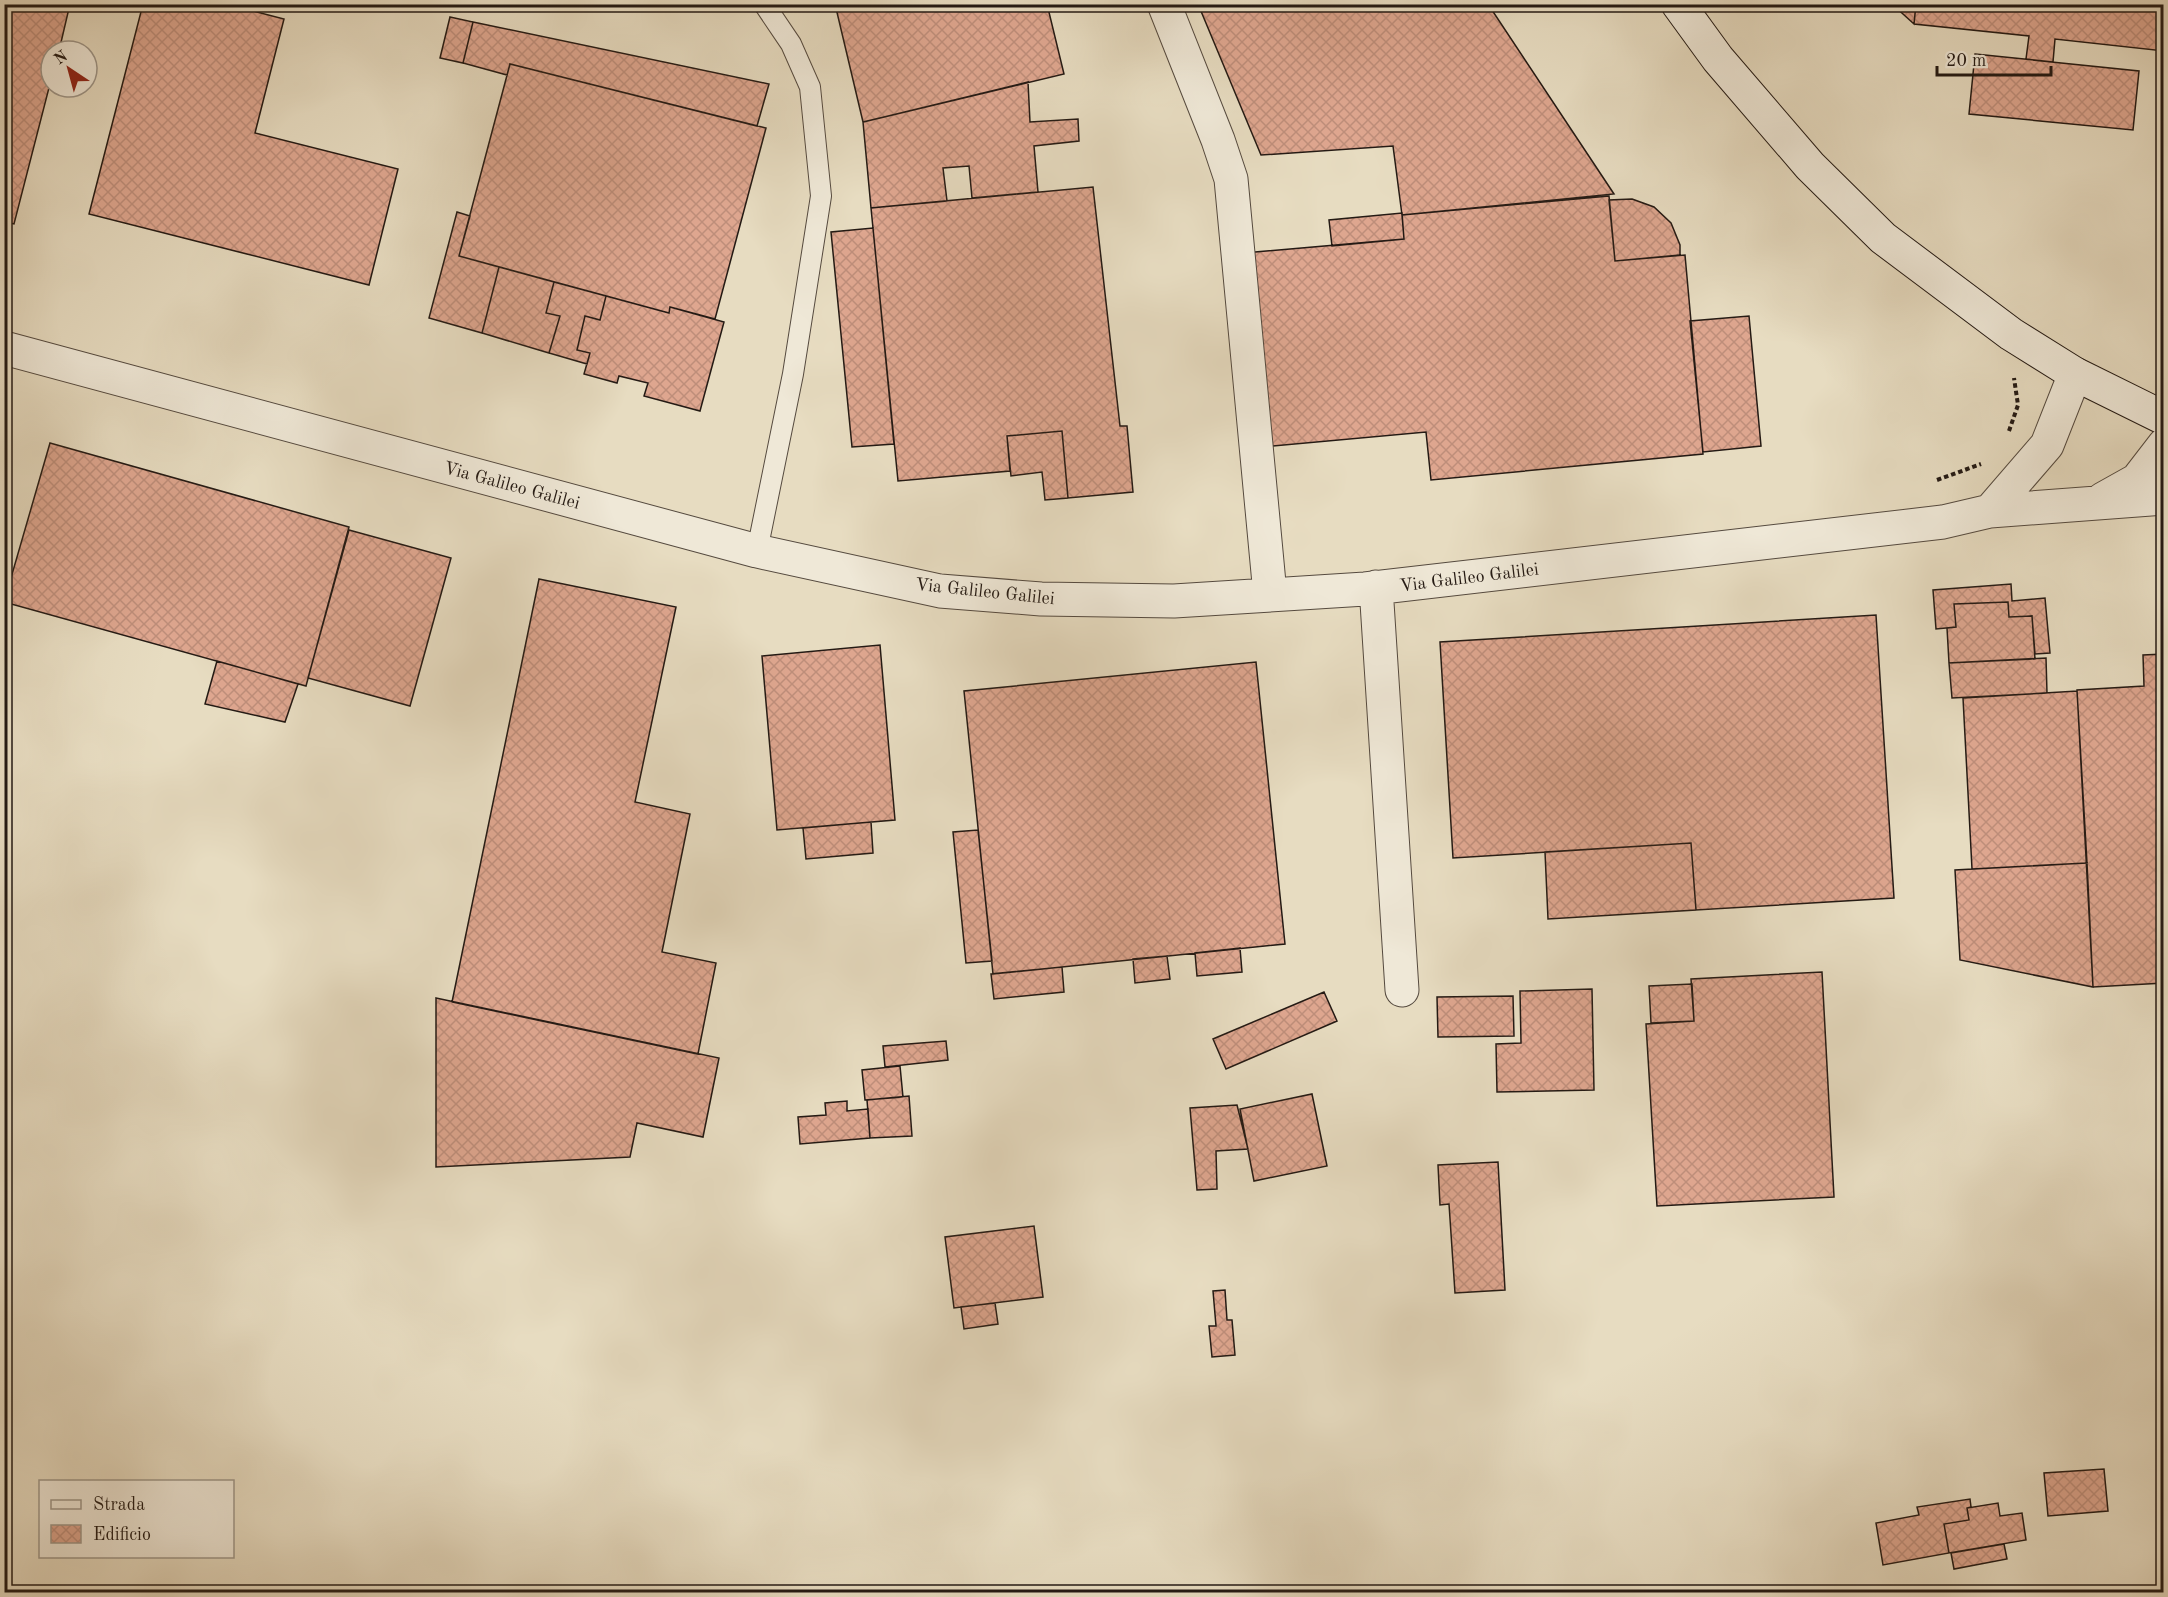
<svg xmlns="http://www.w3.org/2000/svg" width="2168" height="1597" font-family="'Old Standard TT',serif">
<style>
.building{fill:url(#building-cross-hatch);stroke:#241a14;stroke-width:1.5}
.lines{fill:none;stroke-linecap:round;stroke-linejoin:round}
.lane-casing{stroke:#554a3f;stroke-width:22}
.street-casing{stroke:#554a3f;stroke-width:35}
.secondary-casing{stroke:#241a14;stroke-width:35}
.path{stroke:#241a14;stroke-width:4;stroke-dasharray:4.5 3;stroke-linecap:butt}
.lane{stroke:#efe8d7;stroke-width:20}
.street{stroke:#efe8d7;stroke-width:33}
.secondary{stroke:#efe8d7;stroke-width:33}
.labels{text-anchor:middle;stroke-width:5;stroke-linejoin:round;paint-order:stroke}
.street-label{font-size:18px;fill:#241a14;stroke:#efe8d7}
</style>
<defs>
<pattern id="building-cross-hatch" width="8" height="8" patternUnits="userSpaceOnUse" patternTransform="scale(1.5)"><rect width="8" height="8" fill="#dea68f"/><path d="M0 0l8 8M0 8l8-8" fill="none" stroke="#be8e7a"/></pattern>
</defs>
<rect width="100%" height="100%" fill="#e7dcc1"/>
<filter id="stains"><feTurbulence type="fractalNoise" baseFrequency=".00333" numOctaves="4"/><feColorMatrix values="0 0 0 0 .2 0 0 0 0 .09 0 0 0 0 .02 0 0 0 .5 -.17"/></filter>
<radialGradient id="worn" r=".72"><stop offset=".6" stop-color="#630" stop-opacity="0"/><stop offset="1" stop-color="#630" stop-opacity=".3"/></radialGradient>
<path class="building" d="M4 4H70L59 51H51V80L14 224 4 222Z
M143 4H226L284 19 255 133 398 169 369 285 89 214Z
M835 4H1047L1064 74 863 122Z
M1198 4H1488L1614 194 1402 215 1393 146 1261 155Z
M1892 4H1916L1914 24Z
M1916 4H2164V51L2055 39 2053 62 2026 59 2029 36 1914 24Z
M450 17 473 22 463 63 440 58Z
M473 22 769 84 757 126 510 64 507 75 463 63Z
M1975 54 2139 71 2133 130 1969 114Z
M510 64 766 128 715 319 670 307 669 313 459 256Z
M1028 82 1030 122 1078 119 1079 141 1034 146 1038 192 972 198 969 166 943 168 947 201 871 208 863 122Z
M1093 187 1120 426H1127L1133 492 1068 498 1062 431 1007 436 1010 471 898 481 871 208Z
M1609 196 1615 261 1685 255 1703 454 1431 480 1426 432 1262 447 1244 253 1404 239 1402 215Z
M1632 199 1654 207 1671 223 1680 245V255L1615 261 1609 200Z
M457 212 470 216 459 256 499 267 482 333 429 318Z
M1402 213 1404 239 1332 246 1329 220Z
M873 228 894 444 852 447 831 232Z
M499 267 554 282 546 313 560 316 549 353 482 333Z
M554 282 606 296 600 320 585 316 577 350 590 353 587 364 549 353 560 316 546 313Z
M606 296 669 313 670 307 724 322 700 411 644 396 648 383 619 376 617 383 584 374 590 353 577 350 585 316 600 320Z
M1749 316 1761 446 1703 452 1690 321Z
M1062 431 1068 498 1045 500 1042 472 1011 476 1007 436Z
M50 443 349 527 306 686 4 602Z
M349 530 451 558 410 706 308 678Z
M539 579 676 607 635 802 690 814 662 952 716 963 698 1054 452 1002Z
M2011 584 2012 601 2045 598 2050 653 2035 654 2032 616 2009 617 2008 602 1954 604 1956 627 1936 629 1933 590Z
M2008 602 2009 617 2032 616 2035 659 1949 663 1947 628 1956 627 1954 604Z
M1876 615 1894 898 1696 910 1691 843 1453 858 1440 642Z
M880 645 895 820 777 830 762 656Z
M2164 654V983L2093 987 2077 690 2144 686 2143 655Z
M2046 658 2047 693 1952 698 1949 663Z
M217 661 298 684 285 722 205 704Z
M1256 662 1285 944 993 974 964 691Z
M2077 691 2087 863 1972 869 1963 698Z
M871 822 873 853 806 859 803 828Z
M978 830 992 961 966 963 953 832Z
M1691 843 1696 910 1548 919 1545 852Z
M2087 863 2093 987 1960 960 1955 870Z
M1240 948 1242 972 1197 976 1195 953Z
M1167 956 1170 979 1135 983 1133 959Z
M1062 967 1064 992 994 999 991 974Z
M1822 972 1834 1197 1657 1206 1646 1024 1694 1021 1691 979Z
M1692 984 1694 1021 1651 1023 1649 986Z
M1592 989 1594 1090 1497 1092 1496 1044 1521 1043 1520 991Z
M1324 992 1337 1021 1226 1069 1213 1039Z
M1513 996 1514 1036 1438 1037 1437 997Z
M436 998 719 1058 703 1137 637 1123 630 1157 436 1167Z
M946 1041 948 1060 885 1067 883 1046Z
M900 1066 903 1097 865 1100 862 1070Z
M1312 1094 1327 1166 1254 1181 1240 1109Z
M909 1096 912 1136 870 1138 867 1100Z
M847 1101V1111L868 1109 870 1138 800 1144 798 1117 826 1115 825 1103Z
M1237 1105 1248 1149 1216 1151 1217 1189 1197 1190 1190 1108Z
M1498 1162 1505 1290 1455 1293 1449 1204 1440 1205 1438 1165Z
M1034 1226 1043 1297 954 1308 945 1237Z
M1225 1290 1227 1320H1232L1235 1355 1212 1357 1209 1326H1216L1213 1291Z
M995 1303 998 1324 964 1329 961 1307Z
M2104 1469 2108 1511 2048 1516 2044 1473Z
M1970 1499 1971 1507 1967 1508 1969 1520 1944 1524 1949 1553 1883 1565 1876 1523 1919 1515 1917 1507Z
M1998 1503 2000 1516 2022 1513 2026 1540 1949 1553 1944 1524 1969 1520 1967 1508Z
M2004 1544 2007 1559 1954 1569 1951 1553Z
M1932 1588 1933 1592H1907Z"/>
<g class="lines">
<g class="lane-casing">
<path id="lane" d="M757 551 793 374 821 196 810 87 791 44 764 4"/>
</g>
<g class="street-casing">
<path id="street" d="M1164 4 1218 140 1231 179 1270 594
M4 348 757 551 940 591 1041 599 1174 601 1365 589 1943 522 1990 511 2164 498
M2103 499 2137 480 2164 445
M1990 511 2047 445 2075 374
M1376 587 1402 990"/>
</g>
<g class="secondary-casing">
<path id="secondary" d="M1678 4 1718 59 1810 166 1883 238 2011 334 2075 374 2164 418"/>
</g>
<path class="path" d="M2009 431 2018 405 2014 378
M1937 480 1981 464"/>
<use href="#lane" class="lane"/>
<use href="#street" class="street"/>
<use href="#secondary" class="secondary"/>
</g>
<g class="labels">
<g class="street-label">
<text transform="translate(512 485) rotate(15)" y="6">Via Galileo Galilei</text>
<text transform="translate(1469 577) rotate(-7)" y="6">Via Galileo Galilei</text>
<text transform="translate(985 591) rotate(6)" y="6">Via Galileo Galilei</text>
</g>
</g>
<rect width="2168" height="1597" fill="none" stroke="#e7dcc1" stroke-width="24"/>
<rect x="6" y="6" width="2156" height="1585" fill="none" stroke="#241a14" stroke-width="3"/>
<rect x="12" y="12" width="2144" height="1573" fill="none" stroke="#241a14" stroke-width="1.5"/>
<rect x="39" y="1480" width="195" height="78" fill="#efe8d7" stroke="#9e9689" stroke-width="1.5"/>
<rect x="51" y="1500" width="30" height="9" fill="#efe8d7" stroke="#9e9689" stroke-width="1.5"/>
<text x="93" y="1510" font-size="18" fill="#241a14">Strada</text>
<rect x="51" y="1525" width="30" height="18" fill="url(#building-cross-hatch)" stroke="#9e9689" stroke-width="1.5"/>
<text x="93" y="1540" font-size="18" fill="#241a14">Edificio</text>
<g transform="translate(69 69) rotate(324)"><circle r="28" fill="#efe8d7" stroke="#9e9689" stroke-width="1.5"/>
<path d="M0-4.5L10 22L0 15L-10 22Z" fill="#8f2418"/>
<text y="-9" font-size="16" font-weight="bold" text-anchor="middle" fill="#241a14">N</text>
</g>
<path d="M1937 66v9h114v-9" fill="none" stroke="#241a14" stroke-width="3"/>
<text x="1946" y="66" font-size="18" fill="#241a14" stroke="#efe8d7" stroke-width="4.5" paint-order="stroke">20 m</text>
<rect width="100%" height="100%" filter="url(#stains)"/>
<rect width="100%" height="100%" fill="url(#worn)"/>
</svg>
